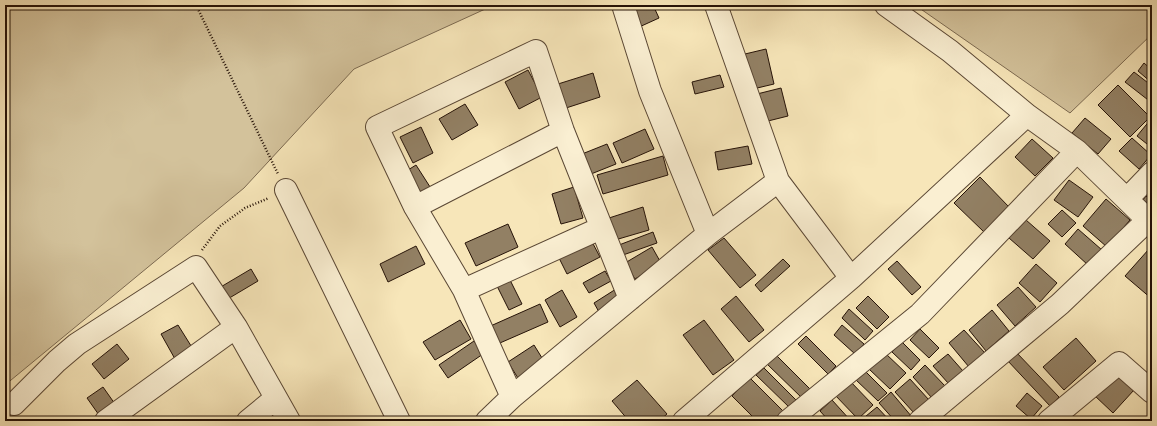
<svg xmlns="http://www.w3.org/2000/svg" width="1157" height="426" font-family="'IM FELL DW Pica',serif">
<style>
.green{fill:#d3c29b;stroke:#7c6a51}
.building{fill:#928064;stroke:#251207}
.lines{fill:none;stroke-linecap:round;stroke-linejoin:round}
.minor-casing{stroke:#5a4734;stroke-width:24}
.path{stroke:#251207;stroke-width:2.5;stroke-dasharray:1 2;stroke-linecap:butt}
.minor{stroke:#faefd2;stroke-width:22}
</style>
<rect width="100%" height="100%" fill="#f7e6b9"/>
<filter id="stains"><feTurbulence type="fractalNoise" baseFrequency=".005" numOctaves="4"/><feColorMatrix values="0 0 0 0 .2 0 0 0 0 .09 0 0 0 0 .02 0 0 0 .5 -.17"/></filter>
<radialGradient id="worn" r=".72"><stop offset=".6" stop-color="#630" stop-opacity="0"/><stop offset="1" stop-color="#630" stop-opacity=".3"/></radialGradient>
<path class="green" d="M5 5H494L354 69 244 188 5 385Z
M915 5H1152V34L1070 113Z"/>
<path class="building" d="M638 5H653L659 18 637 28 628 9Z
M766 49 774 84 753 89 745 54Z
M1144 63 1152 70V83L1138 71Z
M528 70 542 97 519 109 505 82Z
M1134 72 1152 86V103L1125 82Z
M593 73 600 97 566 108 558 84Z
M720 75 724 87 695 94 692 82Z
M1118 85 1150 117 1130 137 1098 105Z
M781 88 788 116 764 122 757 94Z
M465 104 478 125 452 140 439 119Z
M1085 118 1111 139 1098 154 1072 133Z
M1151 119 1152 120V148L1137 136Z
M421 127 433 153 413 163 400 137Z
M645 129 654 149 622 163 613 143Z
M1132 138 1151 155 1139 169 1119 151Z
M1032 139 1053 158 1035 176 1015 157Z
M607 144 616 164 591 174 582 154Z
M748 146 752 164 718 170 715 152Z
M663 156 668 175 603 194 597 175Z
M416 165 432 190 415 199 400 175Z
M980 177 1009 207 984 232 954 203Z
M1069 180 1093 197 1078 217 1054 200Z
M574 187 583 218 561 224 552 194Z
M1146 196 1152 201V223L1135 210Z
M1106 199 1130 220 1107 247 1083 226Z
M643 207 649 230 615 240 609 218Z
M1062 210 1076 223 1062 237 1048 224Z
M1026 220 1050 241 1033 259 1009 238Z
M508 224 518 247 476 266 465 243Z
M1078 229 1102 250 1088 265 1065 244Z
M653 232 657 243 623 255 619 245Z
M590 238 600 257 567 274 557 254Z
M724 238 756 275 740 288 708 250Z
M416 246 425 264 388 282 380 264Z
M652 247 661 263 635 279 625 263Z
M1149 249 1152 252V299L1125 276Z
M783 259 790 266 761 292 755 285Z
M897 261 921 287 912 295 888 269Z
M1036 264 1057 283 1040 302 1019 283Z
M251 269 258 281 226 300 219 288Z
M605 271 611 281 589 293 583 283Z
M510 280 522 304 509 310 497 286Z
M1018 287 1036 307 1015 326 997 305Z
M616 289 622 298 599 312 594 303Z
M562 290 577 317 560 327 545 300Z
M736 296 764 330 749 342 721 309Z
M868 296 889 317 877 329 856 308Z
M540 304 548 322 493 346 486 328Z
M849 309 873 331 865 340 842 318Z
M992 310 1009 331 986 351 969 330Z
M460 320 471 339 435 360 423 342Z
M704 320 734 360 713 375 683 335Z
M178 325 193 349 175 359 161 334Z
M842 325 864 344 855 354 834 335Z
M920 329 939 348 929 358 910 340Z
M964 330 985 353 969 367 949 343Z
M806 336 836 366 828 374 798 344Z
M1076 338 1096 361 1064 390 1043 367Z
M474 341 483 354 448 378 439 365Z
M902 342 920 360 911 370 892 352Z
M117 344 129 359 104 379 92 364Z
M534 345 547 366 521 383 508 362Z
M1016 352 1059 397 1050 406 1007 360Z
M885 353 906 373 890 389 869 369Z
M775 354 811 390 803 399 766 363Z
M948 354 963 371 948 383 933 366Z
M925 365 945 386 932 398 913 377Z
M764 368 797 401 790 408 756 375Z
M864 370 887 393 878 401 855 379Z
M1116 373 1134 390 1113 413 1094 395Z
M750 378 783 411 773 421H757L732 396Z
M910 379 929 400 914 413 895 392Z
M637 380 667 414 659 421H629L612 401Z
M849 380 873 405 858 419 834 394Z
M103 387 115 404 99 415 87 398Z
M891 392 912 417 907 421H895L879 403Z
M1027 393 1042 406 1031 419 1016 406Z
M832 400 851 421H829L820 411Z
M877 407 890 421H860Z"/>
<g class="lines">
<g class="minor-casing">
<path id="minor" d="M623 5 650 91 708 234
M716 5 778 181 851 278
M886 5 950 51 1027 115 1077 151 1152 224
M286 190 399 421
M1127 199 1152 173
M415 207 563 131
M464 290 601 228
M512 397 464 290 415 207 377 127 536 51 563 131 630 299
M14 404 57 361 77 344 196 267 236 327 289 421
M106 421 236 327
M248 421 276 398
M487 421 512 397 708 234 778 181
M684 421 851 278 1027 115
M788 421 920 314 1077 151
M920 421 1060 304 1148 220
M1049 421 1119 363 1152 392"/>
</g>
<path class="path" d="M196 5 278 174
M202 250 220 226 245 208 269 198"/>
<use href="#minor" class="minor"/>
</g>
<rect width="1157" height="426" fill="none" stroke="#f7e6b9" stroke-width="20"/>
<rect x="6" y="6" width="1145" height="414" fill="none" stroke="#251207" stroke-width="2"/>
<rect x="10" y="10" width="1137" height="406" fill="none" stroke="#251207"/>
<rect width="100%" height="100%" filter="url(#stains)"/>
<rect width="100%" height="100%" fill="url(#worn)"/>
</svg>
